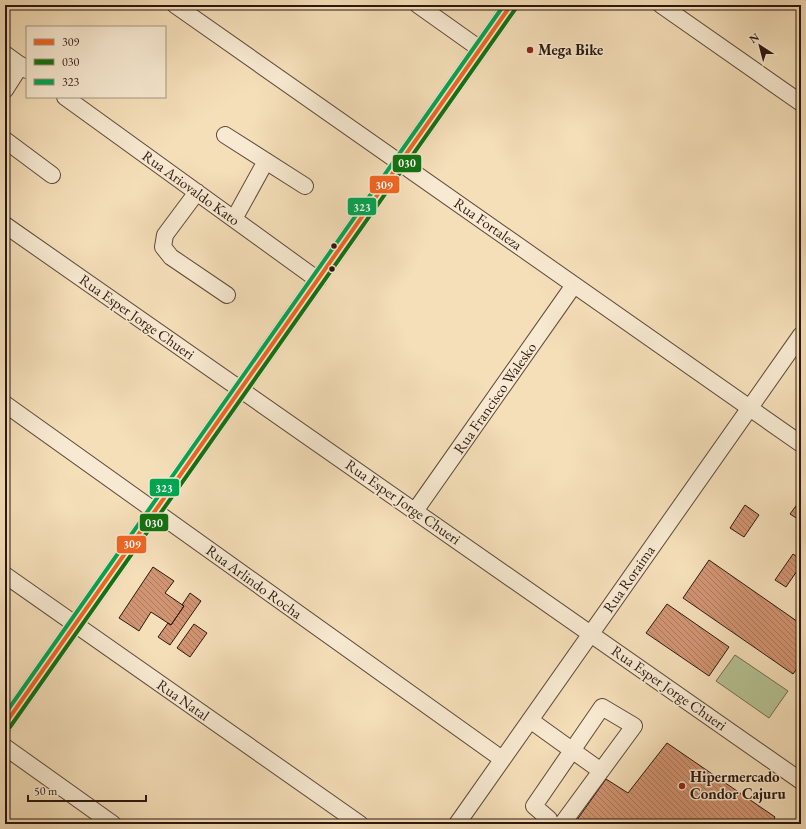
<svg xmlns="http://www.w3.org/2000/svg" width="806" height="829" font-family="'EB Garamond',serif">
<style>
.green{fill:#b6c394;stroke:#706d51}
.building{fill:url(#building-back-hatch);stroke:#2b170e}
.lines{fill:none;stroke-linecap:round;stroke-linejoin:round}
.minor-casing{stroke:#5e4939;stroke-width:18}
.minor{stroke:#f8ead2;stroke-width:16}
.bus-1-casing{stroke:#f8ead2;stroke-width:7}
.bus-2-casing{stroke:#f8ead2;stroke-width:7}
.bus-3-casing{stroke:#f8ead2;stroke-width:7}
.bus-1{stroke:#f26522;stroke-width:4}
.bus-2{stroke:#107210;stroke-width:4}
.bus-3{stroke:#00a651;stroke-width:4}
.poi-dot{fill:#8f2418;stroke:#f8ead2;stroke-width:1.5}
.bus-dot{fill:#2b170e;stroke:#f8ead2;stroke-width:1.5}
.labels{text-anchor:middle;stroke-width:3;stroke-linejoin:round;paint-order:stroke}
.poi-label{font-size:15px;font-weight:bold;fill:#2b170e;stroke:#f8ead2;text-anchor:start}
.street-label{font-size:15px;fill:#2b170e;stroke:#f8ead2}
.line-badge{stroke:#f8ead2;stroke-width:1.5}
.badge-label{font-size:11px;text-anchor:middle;font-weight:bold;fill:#fff}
</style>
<defs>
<pattern id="building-back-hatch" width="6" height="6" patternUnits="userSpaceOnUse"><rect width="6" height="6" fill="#d29573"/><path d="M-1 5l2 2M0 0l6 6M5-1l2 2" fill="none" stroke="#ab795d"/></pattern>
</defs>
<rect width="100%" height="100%" fill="#f5dfb9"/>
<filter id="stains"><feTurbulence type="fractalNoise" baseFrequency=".005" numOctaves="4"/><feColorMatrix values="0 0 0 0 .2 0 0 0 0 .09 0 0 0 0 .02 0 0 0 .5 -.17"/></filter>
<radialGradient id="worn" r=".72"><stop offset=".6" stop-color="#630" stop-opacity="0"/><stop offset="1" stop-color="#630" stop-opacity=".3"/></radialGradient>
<path class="green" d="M735 655 788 691 769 718 716 681Z"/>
<path class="building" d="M801 499V521L790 514Z
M745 505 759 515 744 537 730 528Z
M793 554 801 560V565L786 587 775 580Z
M709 560 801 624V663L793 674 683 598Z
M153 567 174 581 165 593 184 606 171 625 151 612 139 631 119 618Z
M190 593 201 601 170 645 158 637 168 623 171 625 184 606 182 605Z
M667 604 729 647 709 676 646 633Z
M194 624 207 633 190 657 177 648Z
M667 743 775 817 771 824H574L606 779 628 793Z"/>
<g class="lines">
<g class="minor-casing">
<path id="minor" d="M175 5 801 444
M418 5 480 49
M661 5 801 103
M5 54 27 70
M5 90 21 65
M65 97 318 280
M225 135 305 186
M5 140 52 175
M197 192 165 235 163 247 171 257 227 295
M234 219 266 161
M5 225 801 781
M5 404 502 759
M415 511 574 285
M5 575 360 824
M530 720 601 771
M5 724 511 5
M5 747 113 824
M457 824 801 335
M546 824 549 819 534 806 602 707 634 726 562 824"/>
</g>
<use href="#minor" class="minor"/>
<g class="bus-1-casing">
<path id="bus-1" d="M5 724 511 5"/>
</g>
<g class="bus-2-casing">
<path id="bus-2" d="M10 727 516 8"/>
</g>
<g class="bus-3-casing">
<path id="bus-3" d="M5 714 504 5"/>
</g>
<use href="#bus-1" class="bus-1"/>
<use href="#bus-2" class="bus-2"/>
<use href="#bus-3" class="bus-3"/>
</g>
<g class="poi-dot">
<circle cx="530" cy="50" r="4"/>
<circle cx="682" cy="786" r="4"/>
</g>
<g class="bus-dot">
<circle cx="334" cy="246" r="3.5"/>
<circle cx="332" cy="269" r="3.5"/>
</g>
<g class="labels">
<g class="poi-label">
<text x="538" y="55">Mega Bike</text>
<text x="690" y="782">Hipermercado<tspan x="690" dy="17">Condor Cajuru</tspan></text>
</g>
<g class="street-label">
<text transform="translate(191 188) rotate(36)" y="5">Rua Ariovaldo Kato</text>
<text transform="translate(488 224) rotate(35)" y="5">Rua Fortaleza</text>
<text transform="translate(137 317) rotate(35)" y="5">Rua Esper Jorge Chueri</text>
<text transform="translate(495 398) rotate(-55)" y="5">Rua Francisco Walesko</text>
<text transform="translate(403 502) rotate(35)" y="5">Rua Esper Jorge Chueri</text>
<text transform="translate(629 579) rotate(-55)" y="5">Rua Roraima</text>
<text transform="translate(254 582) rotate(36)" y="5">Rua Arlindo Rocha</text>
<text transform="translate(669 688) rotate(35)" y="5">Rua Esper Jorge Chueri</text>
<text transform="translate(183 700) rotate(35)" y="5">Rua Natal</text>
</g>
</g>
<g class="line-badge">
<rect x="392" y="154" width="30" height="19" rx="4" fill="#107210"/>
<rect x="369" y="175" width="31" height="19" rx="4" fill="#f26522"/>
<rect x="347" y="197" width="30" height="19" rx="4" fill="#00a651"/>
<rect x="149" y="478" width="31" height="19" rx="4" fill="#00a651"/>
<rect x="139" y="513" width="30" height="19" rx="4" fill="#107210"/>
<rect x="116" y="535" width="31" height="19" rx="4" fill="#f26522"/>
</g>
<g class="badge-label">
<text x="407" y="167">030</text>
<text x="384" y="189">309</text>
<text x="362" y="211">323</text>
<text x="164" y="492">323</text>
<text x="154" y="527">030</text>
<text x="132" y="548">309</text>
</g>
<rect width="806" height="829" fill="none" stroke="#f5dfb9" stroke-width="20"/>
<rect x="6" y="6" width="794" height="817" fill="none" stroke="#2b170e" stroke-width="2"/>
<rect x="10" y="10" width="786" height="809" fill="none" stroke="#2b170e"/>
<rect x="26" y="26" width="140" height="72" fill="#f8ead2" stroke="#a69684"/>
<rect x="34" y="39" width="20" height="6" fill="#f26522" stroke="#a69684"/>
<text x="62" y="46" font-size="12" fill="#2b170e">309</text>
<rect x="34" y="59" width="20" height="6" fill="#107210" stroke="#a69684"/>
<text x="62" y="66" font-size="12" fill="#2b170e">030</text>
<rect x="34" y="79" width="20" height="6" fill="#00a651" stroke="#a69684"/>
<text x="62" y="86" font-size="12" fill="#2b170e">323</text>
<g transform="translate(760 46) rotate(324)" stroke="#f8ead2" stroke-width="3" paint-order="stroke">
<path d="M0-3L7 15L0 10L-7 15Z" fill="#2b170e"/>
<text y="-6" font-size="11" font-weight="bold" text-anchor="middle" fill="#2b170e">N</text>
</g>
<path d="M28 795v6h118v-6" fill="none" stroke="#2b170e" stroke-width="2"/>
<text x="34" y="795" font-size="12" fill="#2b170e" stroke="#f8ead2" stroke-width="3" paint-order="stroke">50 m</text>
<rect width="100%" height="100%" filter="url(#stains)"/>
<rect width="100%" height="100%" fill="url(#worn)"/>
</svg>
